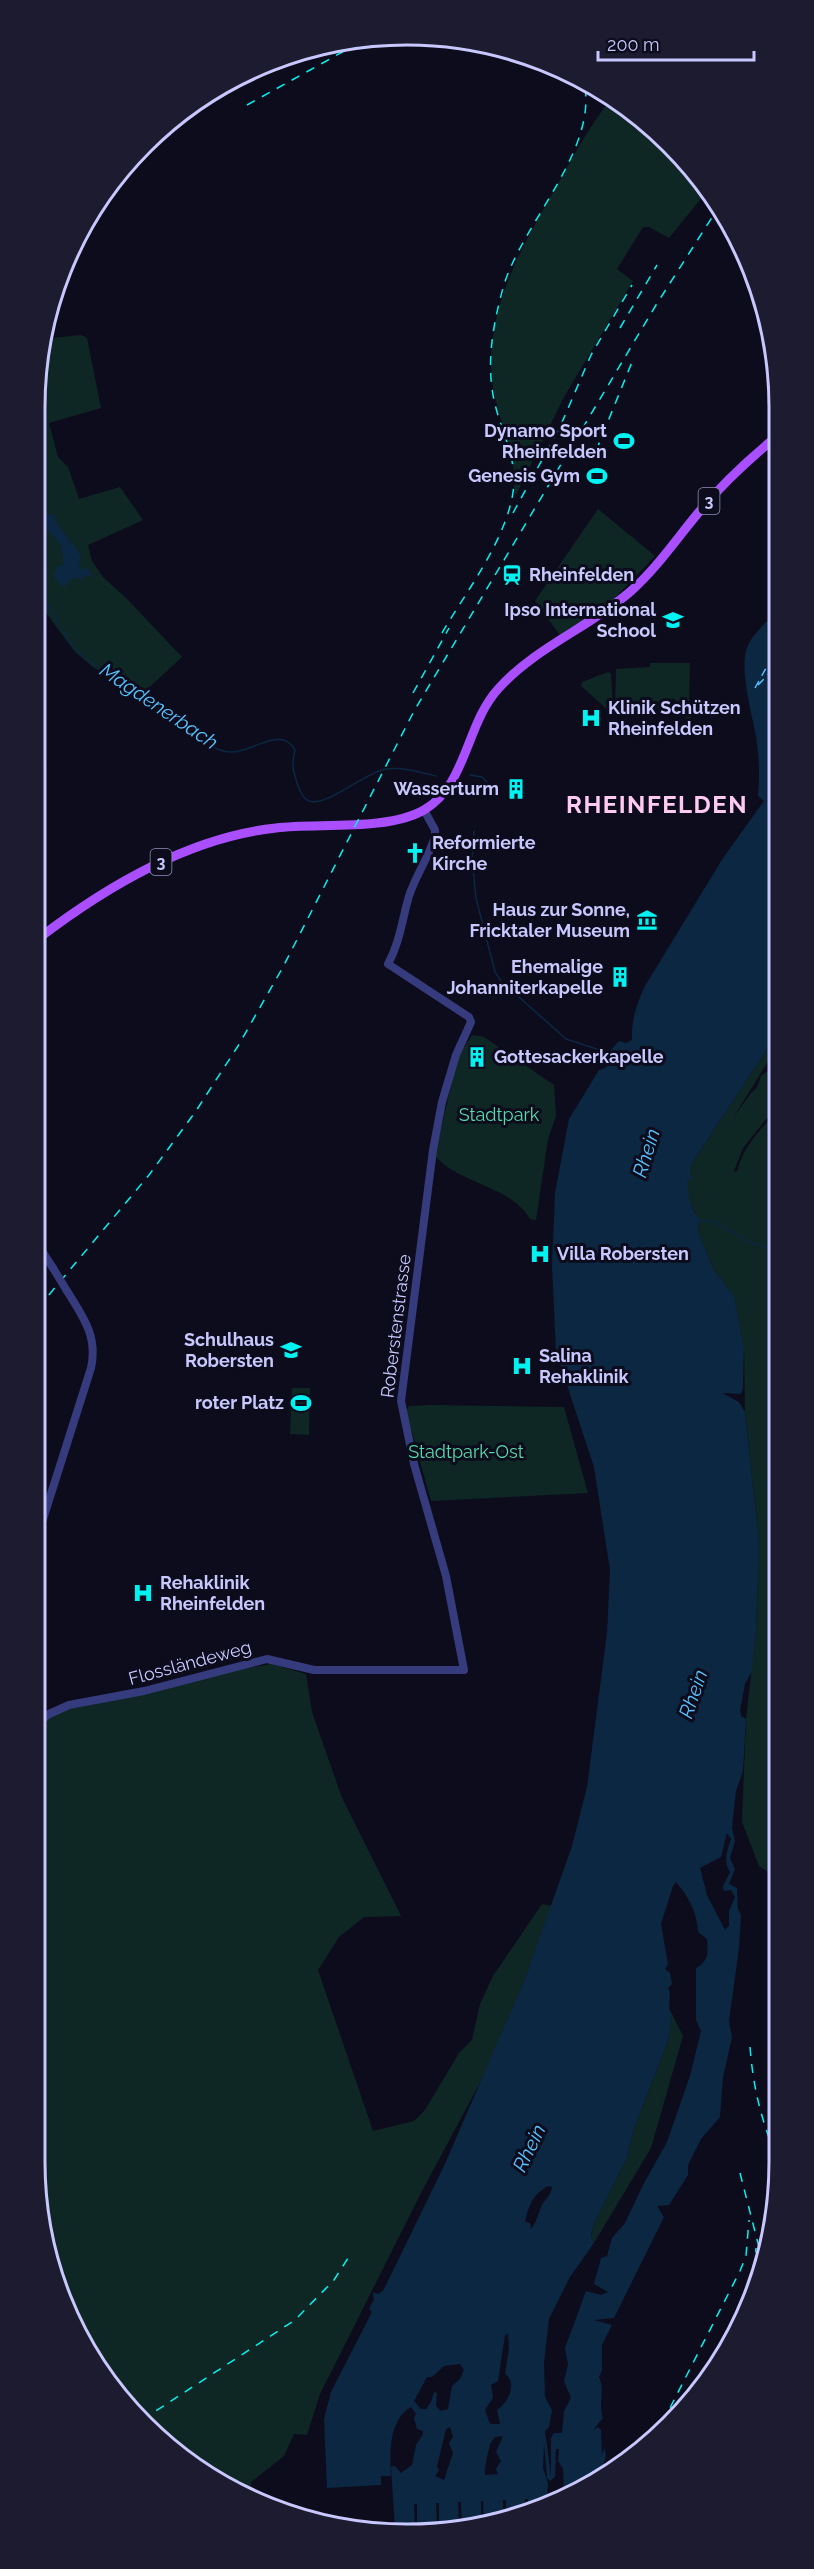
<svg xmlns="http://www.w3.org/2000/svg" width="814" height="2569" font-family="Raleway,sans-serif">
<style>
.green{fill:#0f2724}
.water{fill:#0b2742;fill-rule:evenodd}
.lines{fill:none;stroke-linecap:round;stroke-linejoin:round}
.stream{stroke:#0b2742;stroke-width:1.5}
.ferry{stroke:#56c3ff;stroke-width:1.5;stroke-dasharray:8 6;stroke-linecap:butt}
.tertiary{stroke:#363b7d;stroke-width:8}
.primary{stroke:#aa4fff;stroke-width:9}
.rail{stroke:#00f3f1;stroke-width:1.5;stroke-dasharray:9 8;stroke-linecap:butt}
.tertiary-bridge{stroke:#363b7d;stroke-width:8}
.labels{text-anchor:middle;stroke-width:6;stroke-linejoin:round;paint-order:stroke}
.shield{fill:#0d0c1d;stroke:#9090bb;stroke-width:1.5}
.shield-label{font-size:16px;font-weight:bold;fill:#c8c8ff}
.poi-label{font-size:18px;font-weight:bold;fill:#c8c8ff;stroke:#0d0c1d;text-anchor:end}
.park-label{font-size:18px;fill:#55dead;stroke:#0d0c1d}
.street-label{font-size:18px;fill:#c8c8ff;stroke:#0d0c1d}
.water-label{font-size:20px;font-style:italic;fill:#56c3ff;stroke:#0d0c1d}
.district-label{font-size:24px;font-weight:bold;letter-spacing:1.5px;fill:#ffcaf1;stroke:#0d0c1d}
.rim{fill:none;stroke:#c8c8ff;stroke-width:3}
</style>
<rect width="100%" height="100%" fill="#0d0c1d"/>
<path class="green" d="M611 99 687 161 707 191 669 238 649 227H643L617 269 633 281 564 397 516 495C512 486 515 464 511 451 503 422 490 393 491 362 492 294 528 237 560 180 575 153 591 124 611 99Z
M81 335 87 338 101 408 49 423 58 457 68 467 79 499 120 487 143 520 88 545 92 561 103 577 128 600 182 657 140 696 93 667 75 652 41 606 42 339Z
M598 509 655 556 612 601 560 635 535 601Z
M650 663H690L689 706 695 710 690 720 671 710 676 700 672 698 667 708 615 707 616 669 650 667Z
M608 672 611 674 613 708 607 709 581 686 582 682Z
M472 1035 484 1037 554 1085 556 1116 548 1139 536 1220 530 1219C510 1185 461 1185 435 1156L457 1059Z
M775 1037V1044L770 1052 773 1053 733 1118 751 1093 757 1088 761 1076 770 1070 769 1063 775 1056V1108L743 1148 734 1171 737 1172C742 1149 759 1130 775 1114L773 1875 759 1866 742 1822 746 1719 756 1631 759 1542 745 1412 744 1347 734 1297 714 1270 699 1234 698 1223 702 1221C693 1214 685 1192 687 1180 688 1175 691 1171 691 1165Z
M292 1388H310L309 1435 290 1434Z
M432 1405 564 1407 588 1493 431 1501 406 1411 409 1406Z
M271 1664 306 1674 312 1712 342 1798 401 1916 364 1917 339 1937 318 1970 373 2131 414 2121 425 2110 459 2053 472 2040 480 2004 493 1976 542 1904 552 1906 525 1979 490 2064 422 2191 320 2394 307 2435 294 2434 284 2456 251 2482 250 2498 242 2496 127 2408 63 2304 35 2162 36 1731 52 1716 65 1710 131 1697 237 1670Z
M672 2014 683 2036 651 2148 594 2243 591 2237 594 2223 627 2158 634 2129 668 2041Z"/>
<path class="water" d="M46 514 54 515 58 525 81 555 79 565 81 570 87 568 92 575 90 577 85 575 81 580 75 577 63 587 53 576 57 567 64 564 60 544 41 523V515Z
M776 613 775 1037 691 1165 690 1174 693 1178 687 1181C689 1195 690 1213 703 1221L698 1223 699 1234 714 1270 734 1296 744 1347 743 1388 741 1394 722 1393 739 1402 745 1412 759 1542 756 1631 752 1671 745 1684 740 1710 741 1716 746 1719 743 1771 736 1791 732 1828 735 1841 730 1858 735 1869 729 1884 737 1888 738 1909 741 1915 739 1948 729 2021 732 2037 723 2077 720 2117 701 2139 688 2165V2175L669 2205 657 2206 664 2217 614 2318 594 2320 612 2325 602 2345V2370L599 2377C605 2389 598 2405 603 2418L593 2430 598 2427 601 2430 602 2454 605 2448 606 2457 602 2468 604 2472 564 2492 563 2469 558 2461 559 2449H556L555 2477 550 2481 547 2478 544 2443 543 2468 548 2483 547 2500 528 2510V2499H525V2511L506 2520V2500H503V2522L484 2523 483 2501H481V2523L462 2525 461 2502H458L459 2525 439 2526V2503H436L437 2526 417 2527V2504H414L415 2528 395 2529 391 2467 395 2466 401 2473 412 2465 416 2445 423 2434V2431L417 2429 414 2418 416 2414 411 2407C388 2421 390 2453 391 2476H381V2485L327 2488 324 2419 331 2392 372 2312 369 2309 374 2299 373 2292 378 2294 383 2291 444 2166 525 1979 572 1846 587 1787 607 1633 610 1570 594 1467 556 1352 552 1265 555 1193 569 1119 599 1070C612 1067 609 1061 611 1050L619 1041 626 1043 632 1040C631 1020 637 1003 645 986L723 858 764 801 758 796C760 776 759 756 756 736 752 714 738 665 748 645 754 633 766 622 776 613ZM727 1833 731 1839C727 1851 723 1860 730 1872L723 1886 724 1891 731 1890 735 1897 729 1911V1926L725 1930 707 1895 700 1868 721 1857ZM676 1882C689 1897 697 1912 698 1932L707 1939C708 1953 709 1961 696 1968V2020L701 2031 690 2076 667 2142 643 2185 625 2223 612 2238 607 2256 601 2258 594 2284 608 2292 601 2295 586 2291 565 2348 568 2365 564 2381 571 2398 564 2411 562 2433H554L551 2438V2476L545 2431 549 2427 552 2410 545 2397 544 2363 549 2319 570 2277 594 2243 591 2236 594 2223 627 2158 634 2129 668 2041 672 2014 669 2009 670 1992 668 1988 672 1984 670 1973 665 1969 668 1964 661 1924 673 1886ZM548 2186 552 2187C551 2196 546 2198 542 2205 538 2214 537 2221 531 2229L530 2223 525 2222C529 2205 532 2195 548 2186ZM508 2334 509 2348 505 2374C518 2383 508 2403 497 2410L500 2424H490L485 2410 493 2398 491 2385 498 2381 505 2335ZM460 2364 464 2370 460 2379 452 2386 448 2409 441 2411 436 2406 437 2393 434 2392 431 2402 426 2409H421L414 2401 427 2377H432L444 2366ZM450 2427 453 2437 449 2443 453 2453 444 2480 435 2476 439 2470 437 2466 446 2429ZM503 2436 496 2452 501 2461 496 2469 498 2474 485 2475C484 2468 488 2453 490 2444L495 2437Z"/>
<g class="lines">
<path class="stream" d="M41 592C53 613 65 641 84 657 108 676 138 687 163 704 181 717 201 743 220 750 247 761 279 721 295 750 291 766 293 770 298 786 300 791 303 799 309 801 327 807 365 772 386 769 402 767 420 772 436 776
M470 775 482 777 487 782
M474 831 472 859 476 898 495 972 501 981 566 1039 612 1054
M702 1221H713L749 1242 774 1250"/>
<path class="ferry" d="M758 685 768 675 776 661
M755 688 776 650"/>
<path class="tertiary" d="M38 1245 53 1268
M37 1538 91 1368C98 1336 83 1317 67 1291
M36 1725 49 1714 69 1705 144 1691 267 1659 314 1670H464L446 1576 414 1464 401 1401 433 1150 442 1102 456 1055 471 1022 469 1017 388 964C400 942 402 920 409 896 416 875 429 857 435 836V830L424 810"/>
<path class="primary" d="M39 938C107 886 190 837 276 828 319 823 387 831 424 810 467 785 466 723 499 688 536 647 590 627 631 591 657 568 677 538 699 512 722 484 748 460 776 437"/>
<path class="rail" d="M247 105 346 50
M620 328 657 265
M596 451 634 357
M513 513 560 427 591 355 632 285
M442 633C467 590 511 534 514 483 515 454 500 428 494 400 486 362 493 325 503 288 522 222 599 151 584 81
M413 693 449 628
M38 1308 149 1175 196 1111 238 1046 283 967 414 711 656 305 718 208
M750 2047C753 2084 759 2111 772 2146
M740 2173 762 2259
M751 2286 755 2273 756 2248
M701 2386 751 2287
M142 2420 295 2320 334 2280 350 2255
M665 2424 671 2406 740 2271 746 2256 749 2220"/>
<path class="tertiary-bridge" d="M53 1268 67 1291"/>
</g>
<defs>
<g id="stadium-bare" transform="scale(1.62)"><path d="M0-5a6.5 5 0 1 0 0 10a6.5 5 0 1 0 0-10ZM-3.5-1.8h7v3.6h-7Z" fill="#00f3f1" stroke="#0d0c1d" stroke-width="2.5" paint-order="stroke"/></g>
<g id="station-bare" transform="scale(1.62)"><path d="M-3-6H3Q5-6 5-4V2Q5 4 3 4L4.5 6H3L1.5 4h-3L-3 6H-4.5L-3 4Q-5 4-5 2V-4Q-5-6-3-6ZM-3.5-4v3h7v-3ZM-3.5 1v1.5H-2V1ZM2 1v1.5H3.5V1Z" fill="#00f3f1" stroke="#0d0c1d" stroke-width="2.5" paint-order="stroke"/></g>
<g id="school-bare" transform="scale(1.62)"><path d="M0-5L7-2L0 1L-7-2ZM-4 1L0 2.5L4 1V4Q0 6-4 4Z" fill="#00f3f1" stroke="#0d0c1d" stroke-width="2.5" paint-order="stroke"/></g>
<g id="hospital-bare" transform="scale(1.62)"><path d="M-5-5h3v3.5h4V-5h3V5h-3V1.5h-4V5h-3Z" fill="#00f3f1" stroke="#0d0c1d" stroke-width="2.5" paint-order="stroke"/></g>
<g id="building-bare" transform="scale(1.62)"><path d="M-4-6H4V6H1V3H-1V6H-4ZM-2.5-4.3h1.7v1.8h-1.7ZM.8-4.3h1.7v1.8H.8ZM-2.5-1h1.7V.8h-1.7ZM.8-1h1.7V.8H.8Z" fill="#00f3f1" stroke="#0d0c1d" stroke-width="2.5" paint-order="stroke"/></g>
<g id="church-bare" transform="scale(1.62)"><path d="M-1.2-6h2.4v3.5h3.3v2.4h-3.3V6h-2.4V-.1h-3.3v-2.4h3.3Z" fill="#00f3f1" stroke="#0d0c1d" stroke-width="2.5" paint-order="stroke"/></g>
<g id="museum-bare" transform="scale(1.62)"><path d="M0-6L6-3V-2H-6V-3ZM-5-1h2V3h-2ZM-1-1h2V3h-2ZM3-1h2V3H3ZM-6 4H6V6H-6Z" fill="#00f3f1" stroke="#0d0c1d" stroke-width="2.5" paint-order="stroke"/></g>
</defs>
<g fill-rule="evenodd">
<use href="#stadium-bare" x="624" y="441"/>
<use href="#stadium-bare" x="597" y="476"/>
<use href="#station-bare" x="512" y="575"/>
<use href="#school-bare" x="673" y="620"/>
<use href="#hospital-bare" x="591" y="718"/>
<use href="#building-bare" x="516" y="789"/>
<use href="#church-bare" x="415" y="853"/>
<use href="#museum-bare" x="647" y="920"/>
<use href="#building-bare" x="620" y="977"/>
<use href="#building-bare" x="477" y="1057"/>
<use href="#hospital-bare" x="540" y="1254"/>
<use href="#school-bare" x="291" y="1350"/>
<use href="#hospital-bare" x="522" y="1366"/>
<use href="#stadium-bare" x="301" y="1403"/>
<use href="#hospital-bare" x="143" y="1593"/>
</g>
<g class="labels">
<g class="shield">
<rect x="698.5" y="488" width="21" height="26" rx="4.5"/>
<rect x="150.5" y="849" width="21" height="26" rx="4.5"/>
</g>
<g class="shield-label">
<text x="709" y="507">3</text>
<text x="161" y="868">3</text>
</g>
<g class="poi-label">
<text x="607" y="437">Dynamo Sport<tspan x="607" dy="21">Rheinfelden</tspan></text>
<text x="580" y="482">Genesis Gym</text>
<text x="529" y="581" text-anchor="start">Rheinfelden</text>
<text x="656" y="616">Ipso International<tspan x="656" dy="21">School</tspan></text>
<text x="608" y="714" text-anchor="start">Klinik Schützen<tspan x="608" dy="21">Rheinfelden</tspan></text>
<text x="499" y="795">Wasserturm</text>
<text x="432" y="849" text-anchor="start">Reformierte<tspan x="432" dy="21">Kirche</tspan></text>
<text x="630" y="916">Haus zur Sonne,<tspan x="630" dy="21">Fricktaler Museum</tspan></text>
<text x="603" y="973">Ehemalige<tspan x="603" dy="21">Johanniterkapelle</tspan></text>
<text x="494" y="1063" text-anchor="start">Gottesackerkapelle</text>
<text x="557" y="1260" text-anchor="start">Villa Robersten</text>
<text x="274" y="1346">Schulhaus<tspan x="274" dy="21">Robersten</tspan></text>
<text x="539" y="1362" text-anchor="start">Salina<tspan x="539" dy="21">Rehaklinik</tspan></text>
<text x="284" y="1409">roter Platz</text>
<text x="160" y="1589" text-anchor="start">Rehaklinik<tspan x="160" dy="21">Rheinfelden</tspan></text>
</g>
<g class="park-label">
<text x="499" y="1121">Stadtpark</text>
<text x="466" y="1458">Stadtpark-Ost</text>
</g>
<g class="street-label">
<text transform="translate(396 1326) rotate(-83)" y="6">Roberstenstrasse</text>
<text transform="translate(190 1663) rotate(-15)" y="6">Flossländeweg</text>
</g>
<g class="water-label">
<text transform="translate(159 706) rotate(34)" y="7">Magdenerbach</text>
<text transform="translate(646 1153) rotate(-73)" y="7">Rhein</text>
<text transform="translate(693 1694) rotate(-71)" y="7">Rhein</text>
<text transform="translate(529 2148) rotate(-64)" y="7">Rhein</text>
</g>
<g class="district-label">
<text x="657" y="813">RHEINFELDEN</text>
</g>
</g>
<path d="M0 0H814V2569H0ZM407 45H407A362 362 0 0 1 769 407V2162A362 362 0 0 1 407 2524H407A362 362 0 0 1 45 2162V407A362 362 0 0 1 407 45Z" fill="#1c1b2f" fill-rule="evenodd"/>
<path class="rim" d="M407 45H407A362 362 0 0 1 769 407V2162A362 362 0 0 1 407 2524H407A362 362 0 0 1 45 2162V407A362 362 0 0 1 407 45Z"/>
<path d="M598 51v9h156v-9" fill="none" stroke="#c8c8ff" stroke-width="3"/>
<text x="607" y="51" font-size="18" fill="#c8c8ff" stroke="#0d0c1d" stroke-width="4.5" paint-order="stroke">200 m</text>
</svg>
